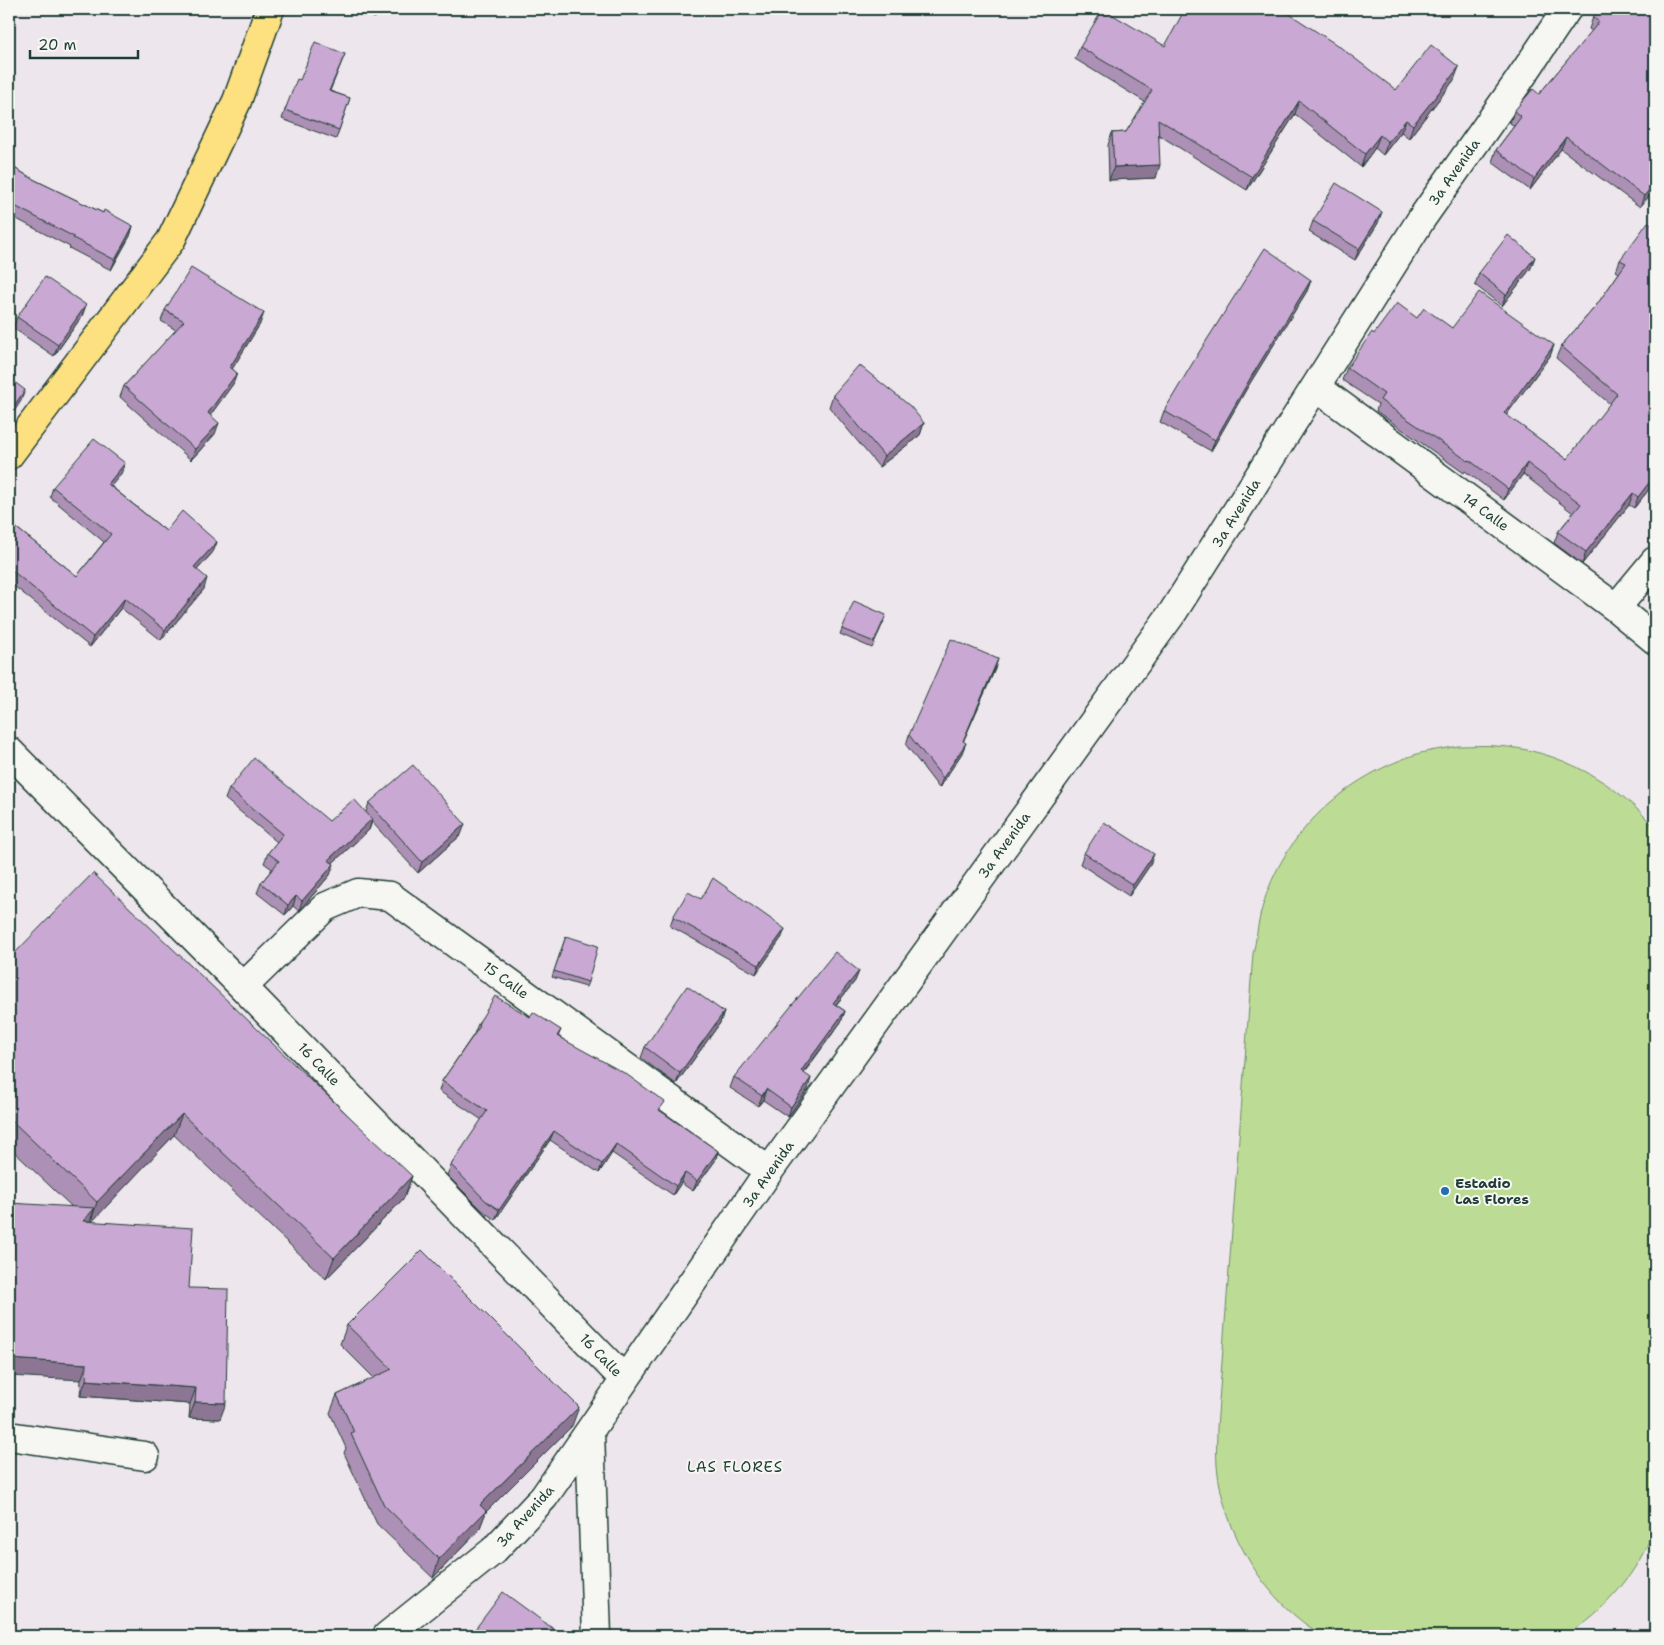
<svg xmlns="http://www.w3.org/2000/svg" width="1664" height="1645" font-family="'Shantell Sans',sans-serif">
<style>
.green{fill:#bcdc96;stroke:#6e8c65}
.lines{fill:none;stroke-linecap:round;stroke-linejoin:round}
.minor-casing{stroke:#1f3d34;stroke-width:31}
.major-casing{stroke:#1f3d34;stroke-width:31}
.minor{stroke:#f6f6f2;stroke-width:28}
.major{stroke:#fde080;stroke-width:28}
.wall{fill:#ad90b5;stroke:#1f3d34}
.shaded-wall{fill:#8d7694;stroke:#1f3d34}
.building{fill:#c9a8d3;stroke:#1f3d34}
.poi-dot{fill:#1f6fb2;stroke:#f6f6f2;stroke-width:2}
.labels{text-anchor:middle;stroke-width:4;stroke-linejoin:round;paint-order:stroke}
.street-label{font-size:14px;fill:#1f3d34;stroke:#f6f6f2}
.poi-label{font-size:14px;font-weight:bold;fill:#1f3d34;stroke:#f6f6f2;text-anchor:start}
.neighbourhood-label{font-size:15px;letter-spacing:1px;fill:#1f3d34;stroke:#f6f6f2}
</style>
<rect width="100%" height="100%" fill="#ede6ec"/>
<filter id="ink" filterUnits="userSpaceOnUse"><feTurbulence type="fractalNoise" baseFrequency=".02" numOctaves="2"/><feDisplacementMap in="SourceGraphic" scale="10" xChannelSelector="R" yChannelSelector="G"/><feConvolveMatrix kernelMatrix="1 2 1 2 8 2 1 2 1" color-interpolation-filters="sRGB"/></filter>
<g filter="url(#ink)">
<path class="green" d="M1458 746C1471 746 1484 745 1496 746 1558 749 1616 782 1655 828V1526C1639 1572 1605 1612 1564 1636H1324C1266 1604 1223 1532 1217 1466 1216 1454 1217 1440 1217 1428L1253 954C1256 942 1257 929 1260 916 1279 837 1341 779 1417 754 1430 750 1445 749 1458 746Z"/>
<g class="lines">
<g class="minor-casing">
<path id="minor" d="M1316 387 1616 608 1655 640
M1616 608 1655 561
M9 751 243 987 625 1380
M243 987 325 907 358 893 390 896 769 1171
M590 1432 597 1636
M9 1436 145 1456
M387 1636 493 1551 544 1497 769 1171 1173 612 1422 218 1518 82 1567 9"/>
</g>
<g class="major-casing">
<path id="major" d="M9 455 171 240 237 101 270 9"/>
</g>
<use href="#minor" class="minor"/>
<use href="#major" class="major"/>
</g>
<path class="wall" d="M355 9H379L375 18Z
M1655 9V189L1640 207 1561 149 1530 190 1492 162 1496 150 1514 126 1510 123 1514 111 1539 94 1592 31 1589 29 1593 17Z
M1165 46 1396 90 1454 80 1409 138 1401 132 1383 155 1375 148 1361 167 1295 114 1247 190 1159 135 1156 178 1109 180 1108 145 1112 133 1126 132 1145 102 1075 59 1080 47Z
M345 54 330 91 350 98 336 139 282 119 285 110 300 80Z
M9 165 35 180 103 213 133 226 130 236 111 270 69 248 70 247 9 215Z
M1313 221 1378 223 1355 260 1309 232Z
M1655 227V482L1634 508 1629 505 1582 564 1554 543 1558 532 1573 513 1523 474 1504 500 1465 471 1464 473 1376 411 1378 404 1342 380 1347 368 1374 334 1417 318 1452 328 1554 345 1550 356 1506 415 1567 459 1610 404 1556 358 1561 346 1596 306 1619 273 1616 271 1620 260Z
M1531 268 1502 306 1475 285 1479 273Z
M1311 280 1307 291 1247 388 1211 451 1160 422 1164 411Z
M86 305 82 316 54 356 13 328 17 317Z
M165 310 260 324 232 369 237 373 233 384 210 415 215 434 191 460 120 397 124 386 176 330 161 321Z
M833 395 924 423 920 435 879 467 829 407Z
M121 474 111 486 166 531 217 542 213 552 197 570 204 589 161 640 121 608 90 647 9 582V522L77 576 104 542 50 497 53 487Z
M884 621 872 648 840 634 842 629Z
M995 669 963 742 962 753 939 788 906 745 909 735Z
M229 789 329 821 366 812 369 803 461 835 418 873 372 822 369 830 332 863 330 875 299 911 293 906 285 915 257 893 261 883 272 869 264 863 268 853 277 842 225 799Z
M1084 853 1150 865 1129 896 1080 864Z
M701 899 782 937 756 974 670 926 673 917Z
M566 936 588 982 586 987 552 977Z
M9 957 412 1176 404 1198 326 1279 174 1135 92 1221 189 1288 220 1419 189 1418 190 1404 80 1396 81 1380 71 1206 9 1147Z
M859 971 855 981 836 1005 845 1011 841 1022 804 1073 808 1089 788 1117 763 1100 758 1106 730 1088 734 1077Z
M724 1012 720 1023 676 1084 641 1058 645 1047Z
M530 1017 561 1030 558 1037 718 1151 715 1161 693 1191 681 1183 673 1195 612 1153 599 1173 550 1140 495 1220 482 1210 447 1175 451 1165 482 1120 439 1091 442 1081 474 1034 478 1024Z
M347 1325 572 1426 486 1512 479 1530 433 1578 377 1524 344 1453 346 1448 330 1413 337 1395 374 1378 340 1344Z"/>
<path class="shaded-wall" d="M1459 67 1454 80 1409 138 1413 125Z
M1299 101 1295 114 1247 190 1252 177Z
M1406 120 1401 132 1383 155 1388 142Z
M1380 135 1375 148 1361 167 1365 154Z
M1566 137 1561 149 1530 190 1534 179Z
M1160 165 1156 178 1109 180 1114 167Z
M1655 183V189L1640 207 1644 196Z
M1382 212 1378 223 1355 260 1359 249Z
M133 226 130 236 111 270 115 260Z
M1535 257 1531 268 1502 306 1506 295Z
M1311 280 1307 291 1247 388 1211 451 1215 440 1251 377Z
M86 305 82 316 54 356 58 345Z
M264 313 260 324 226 379 230 367Z
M1554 345 1550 356 1499 425 1504 413Z
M237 373 233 384 204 424 208 413Z
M25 390 21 401 9 419V413Z
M219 423 215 434 191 460 195 449Z
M924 423 920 435 879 467 884 456Z
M125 463 121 474 104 495 108 484Z
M1527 463 1523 474 1504 500 1508 489Z
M1655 475V482L1634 508 1638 497Z
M1633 493 1629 505 1582 564 1586 552Z
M217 542 213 552 190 578 194 567Z
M207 578 204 589 161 640 165 630Z
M125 598 121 608 90 647 93 637Z
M998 659 995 669 959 751 963 741Z
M966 743 962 753 939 788 943 778Z
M372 819 369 830 325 870 328 860Z
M465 824 461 835 418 873 422 862Z
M1154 854 1150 865 1129 896 1133 885Z
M334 864 330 875 299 911 302 901Z
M296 896 293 906 285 915 288 905Z
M785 929 782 937 756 974 759 965Z
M859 971 855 981 829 1013 833 1003Z
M845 1011 841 1022 797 1081 801 1071Z
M724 1012 720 1023 676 1084 680 1073Z
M811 1078 808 1089 788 1117 791 1107Z
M766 1089 763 1100 758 1106 762 1096Z
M182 1114 174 1135 90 1224 97 1202Z
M554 1131 550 1140 495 1220 499 1210Z
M616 1144 612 1153 599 1173 602 1164Z
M718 1151 715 1161 693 1191 697 1181Z
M685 1173 681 1183 673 1195 676 1186Z
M412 1176 404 1198 326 1279 334 1258Z
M95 1208 89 1224 83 1221Z
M9 1359 87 1364 81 1380 9 1376Z
M86 1380 196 1388 190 1404 80 1396Z
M195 1402 226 1403 220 1419 189 1418Z
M579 1407 572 1426 486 1512 479 1530 433 1578 439 1559 480 1505Z"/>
<path class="building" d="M1103 9 1165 46 1185 9H1282L1340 47 1396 90 1431 45 1459 67 1413 125 1406 120 1388 142 1380 135 1365 154 1299 101 1252 177 1158 119 1160 165 1114 167 1112 133 1126 132 1152 90 1080 47Z
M1600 9H1655V183L1644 196 1566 137 1534 179 1496 150 1521 117 1514 111 1533 89 1539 94 1599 22 1593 17Z
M315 42 345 54 329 91 350 98 339 130 285 110 297 79 300 80Z
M9 165 35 180 103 213 104 210 133 226 115 260 73 238 74 237 9 203Z
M1336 183 1382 212 1359 249 1313 221Z
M1648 222 1655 227V475L1638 497 1633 493 1586 552 1558 532 1581 504 1527 463 1508 489 1469 460 1468 461 1380 400 1384 394 1347 368 1372 332 1374 334 1397 303 1417 318 1424 308 1452 328 1479 292 1554 345 1504 413 1567 459 1617 394 1561 346 1596 306 1626 263 1620 260Z
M1508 235 1535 257 1506 295 1479 273Z
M1265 248 1311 280 1251 377 1215 440 1164 411 1198 354Z
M191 268 264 313 230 367 237 373 208 413 219 423 195 449 124 386 184 321 165 310Z
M45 277 86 305 58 345 17 317Z
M859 365 910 406 924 423 884 456 833 395Z
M9 378 25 390 9 413Z
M94 439 125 463 108 484 166 531 182 511 217 542 194 567 207 578 165 630 125 598 93 637 9 568V522L77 576 111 534 53 487Z
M854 601 886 615 874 642 842 629Z
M951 639 998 659 963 741 966 743 943 778 909 735Z
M254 758 329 821 354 799 372 819 328 860 334 864 302 901 296 896 288 905 261 883 279 861 268 853 283 834 229 789Z
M413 765 465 824 422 862 369 803Z
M1104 822 1154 854 1133 885 1084 853Z
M93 873 412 1176 334 1258 182 1114 97 1202 9 1118V957L10 958Z
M713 878 785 929 759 965 673 917 688 892 701 899Z
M566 936 598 946 588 982 554 971Z
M835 952 859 971 833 1003 845 1011 801 1071 811 1078 791 1107 766 1089 762 1096 734 1077Z
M687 986 724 1012 680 1073 645 1047Z
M495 996 530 1017 533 1012 561 1030 557 1036 626 1074 665 1102 659 1110 718 1151 697 1181 685 1173 676 1186 616 1144 602 1164 554 1131 499 1210 486 1201 451 1165 487 1111 442 1081 480 1026 478 1024Z
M9 1203 95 1208 83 1221 193 1228 189 1288 228 1289 226 1403 195 1402 196 1388 86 1380 87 1364 9 1359Z
M422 1250 579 1407 480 1505 486 1511 439 1559 384 1505 351 1434 354 1432 337 1395 392 1369 347 1325Z
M503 1592 563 1636H470Z"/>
</g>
<circle class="poi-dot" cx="1445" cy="1191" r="5"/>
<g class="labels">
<g class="street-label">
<text transform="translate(1454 172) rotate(-55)" y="5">3a Avenida</text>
<text transform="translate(1486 512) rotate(36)" y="5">14 Calle</text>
<text transform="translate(1236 513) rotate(-58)" y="5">3a Avenida</text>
<text transform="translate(1004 845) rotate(-54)" y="5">3a Avenida</text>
<text transform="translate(506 980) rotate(36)" y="5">15 Calle</text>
<text transform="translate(319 1064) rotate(46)" y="5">16 Calle</text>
<text transform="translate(768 1174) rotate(-55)" y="5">3a Avenida</text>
<text transform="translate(601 1355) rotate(46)" y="5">16 Calle</text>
<text transform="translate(525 1516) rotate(-48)" y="5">3a Avenida</text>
</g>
<g class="poi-label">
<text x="1455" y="1188">Estadio<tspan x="1455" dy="16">Las Flores</tspan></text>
</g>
<g class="neighbourhood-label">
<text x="735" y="1472">LAS FLORES</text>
</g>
</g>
<rect width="1664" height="1645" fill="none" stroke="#f6f6f2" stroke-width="30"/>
<rect x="15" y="15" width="1634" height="1615" fill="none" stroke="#1f3d34" stroke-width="2" filter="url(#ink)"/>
<path d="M30 50v8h108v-8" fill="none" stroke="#1f3d34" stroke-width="2.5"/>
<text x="38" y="50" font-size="15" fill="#1f3d34" stroke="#f6f6f2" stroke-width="4" paint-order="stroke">20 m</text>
</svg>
